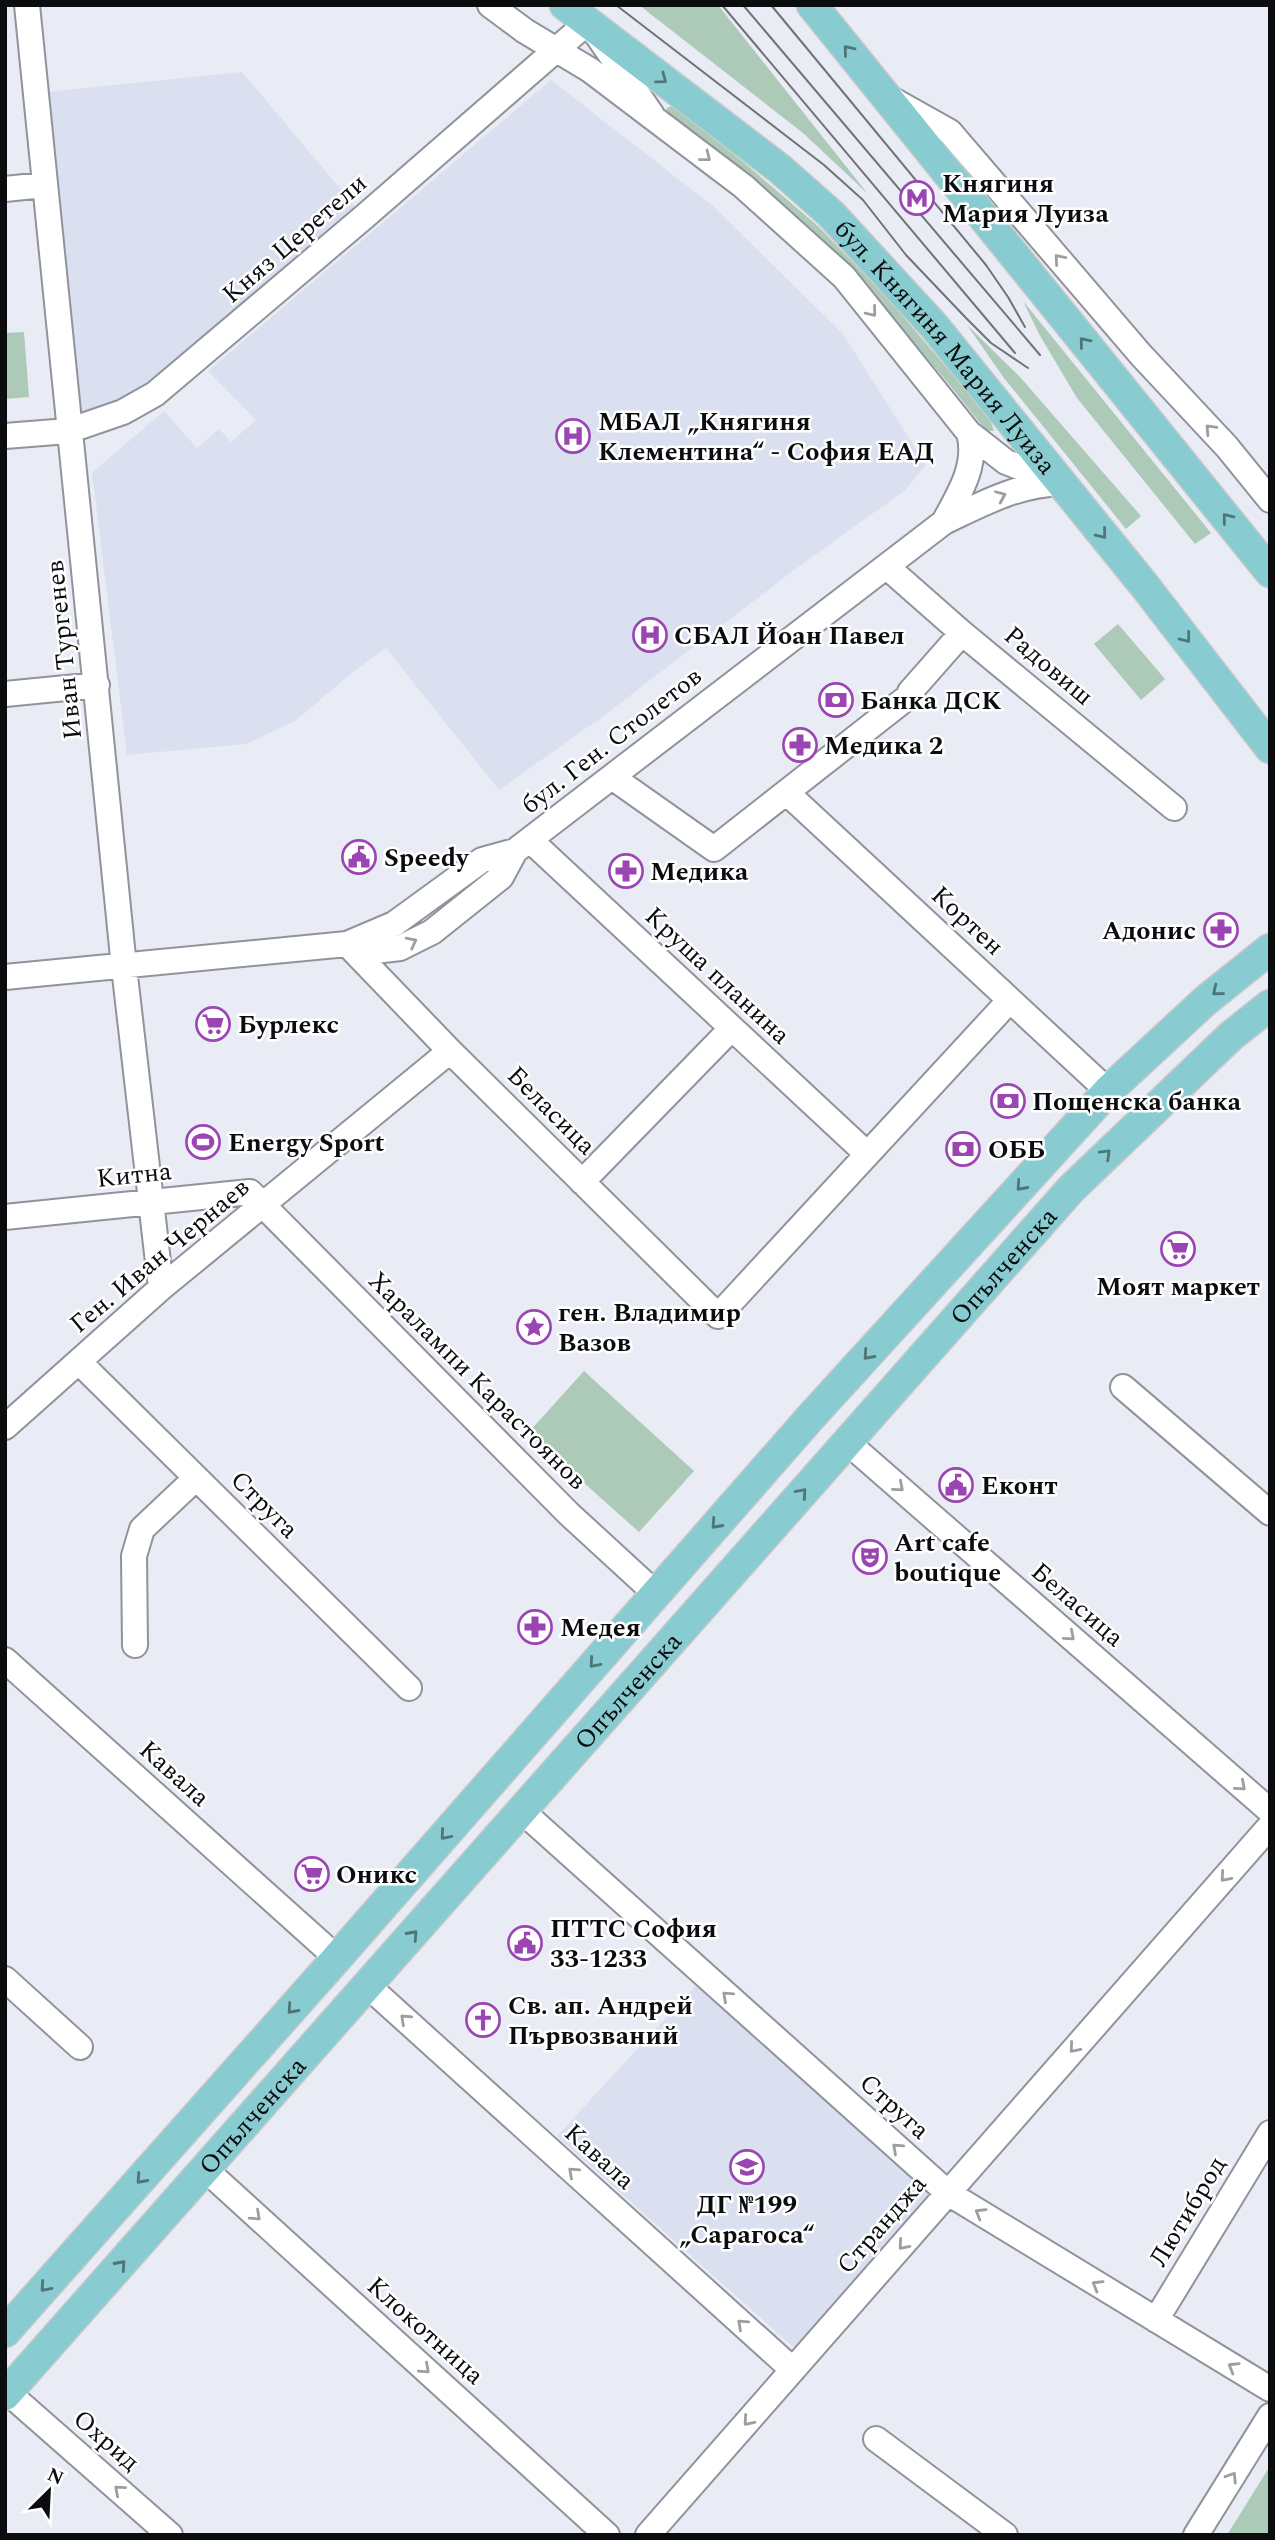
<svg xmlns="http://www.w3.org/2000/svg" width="1275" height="2540" font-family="Spectral,serif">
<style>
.built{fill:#dae0ef}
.green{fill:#adc9b7}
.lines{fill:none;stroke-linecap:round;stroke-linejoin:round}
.minor-casing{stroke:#90939b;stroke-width:28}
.major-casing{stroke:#c9caca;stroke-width:33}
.minor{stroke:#fff;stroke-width:24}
.major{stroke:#88cbd0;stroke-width:30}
.tram{stroke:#707277;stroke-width:2}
.oneway{stroke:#507579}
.oneway2{stroke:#9d9e9f}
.labels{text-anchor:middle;stroke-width:5;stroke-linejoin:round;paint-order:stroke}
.poi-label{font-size:26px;font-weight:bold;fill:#0b0c0e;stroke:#fff;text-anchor:start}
.street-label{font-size:26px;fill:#0b0c0e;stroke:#fff}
</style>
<rect width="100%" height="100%" fill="#e9ecf5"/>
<path class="built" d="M242 72 364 217 182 373 68 431 36 93Z
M551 80 713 206 843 334 926 465 904 491 798 567 602 717 499 790 386 648 352 673 295 721 246 744 127 755 92 473 164 411 197 448 219 429 231 442 256 420 208 371Z
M700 1981 937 2198 799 2352 557 2136Z"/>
<path class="green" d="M639 5H718L868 194 803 133Z
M672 106 747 165 819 227 890 301 990 419 994 431H987L983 427 948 383 862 282 666 113 667 108Z
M1023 301 1211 533 1195 544 1077 398 1039 334Z
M967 325 1020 377 1141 516 1126 529 1004 378Z
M24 332 29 397 5 399V333Z
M1118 624 1165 679 1141 700 1094 644Z
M584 1371 694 1471 639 1532 528 1433Z
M1270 2466V2535H1227Z"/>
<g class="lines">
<g class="minor-casing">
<path id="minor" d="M27 5 124 967 161 1288
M490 5 525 31 590 70 743 186 844 277 969 433 1006 462 1056 481
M893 100 950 132 1141 355 1227 447 1270 500
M5 189 44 185
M5 436 68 431 123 412 155 394 364 217 588 22 652 115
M944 522C959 494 978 465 969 433
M887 567 962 633 1174 808
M910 692 962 633
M5 694 97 685
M612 777 714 849 904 700
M787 793 1108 1091
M530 840 866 1153
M347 944 450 1051 718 1316 1010 1000
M347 944 375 951 400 948 432 932 501 877 515 851
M5 977 347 944 394 924 482 860 515 851 944 522C984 503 1016 485 1061 483
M582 1182 732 1028
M5 1217 250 1192 569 1514 655 1593
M79 1362 409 1688
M1123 1387 1270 1513
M5 1427 161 1288 450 1051
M847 1442 1270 1811
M135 1645 134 1556 142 1529 196 1478
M5 1660 337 1958
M523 1812 948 2193 1270 2389
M5 1979 80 2047
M368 1986 793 2370
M206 2170 607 2535
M1156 2320 1270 2133
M5 2390 170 2535
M876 2439 1005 2535
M648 2535 1270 1826
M1196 2535 1270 2416"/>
</g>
<g class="major-casing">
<g id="major">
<path id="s1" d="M565 5 780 169 831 214 934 326 1144 585 1270 748"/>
<path d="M812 5 1270 572"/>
<path d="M5 2332 337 1958 809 1419 1108 1091 1205 1001 1270 949"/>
<path id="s2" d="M5 2395 1071 1189 1231 1036 1270 1005"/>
</g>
</g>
<use href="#minor" class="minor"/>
<use href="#major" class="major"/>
<path class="tram" d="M616 5 824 165 863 200 906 255 966 318 991 343 1028 368
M722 5 1015 353
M743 5 1040 355
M771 5 986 265 1008 297 1025 327"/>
</g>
<defs><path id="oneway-chevron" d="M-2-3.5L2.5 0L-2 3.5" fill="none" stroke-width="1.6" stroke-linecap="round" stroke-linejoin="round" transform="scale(1.75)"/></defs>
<g class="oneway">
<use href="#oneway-chevron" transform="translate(848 50) rotate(-129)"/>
<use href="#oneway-chevron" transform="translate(662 79) rotate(37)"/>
<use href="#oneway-chevron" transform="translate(1084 342) rotate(-129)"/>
<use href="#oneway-chevron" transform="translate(1227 518) rotate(-129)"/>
<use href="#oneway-chevron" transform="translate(1102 534) rotate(51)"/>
<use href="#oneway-chevron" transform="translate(1186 638) rotate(52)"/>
<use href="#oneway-chevron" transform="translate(1217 991) rotate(141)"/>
<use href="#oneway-chevron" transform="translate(1106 1154) rotate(-44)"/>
<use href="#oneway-chevron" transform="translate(1021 1186) rotate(132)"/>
<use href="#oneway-chevron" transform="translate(868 1355) rotate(132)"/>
<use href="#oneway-chevron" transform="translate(802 1493) rotate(-49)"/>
<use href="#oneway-chevron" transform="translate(716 1524) rotate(132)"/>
<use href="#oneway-chevron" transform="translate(594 1663) rotate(131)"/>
<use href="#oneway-chevron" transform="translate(445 1835) rotate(131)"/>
<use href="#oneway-chevron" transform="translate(413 1935) rotate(-48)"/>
<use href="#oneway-chevron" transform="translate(292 2009) rotate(132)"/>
<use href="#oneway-chevron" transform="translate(141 2179) rotate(132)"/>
<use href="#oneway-chevron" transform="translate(121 2265) rotate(-48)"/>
<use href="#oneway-chevron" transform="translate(45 2287) rotate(131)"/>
</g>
<g class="oneway2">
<use href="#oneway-chevron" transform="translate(706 157) rotate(38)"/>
<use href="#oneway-chevron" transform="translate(1059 259) rotate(-131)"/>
<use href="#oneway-chevron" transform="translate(872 312) rotate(51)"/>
<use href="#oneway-chevron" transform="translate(1210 429) rotate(-133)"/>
<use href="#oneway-chevron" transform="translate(1001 496) rotate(-23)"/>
<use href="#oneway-chevron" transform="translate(412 942) rotate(-27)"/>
<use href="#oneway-chevron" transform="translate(899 1487) rotate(41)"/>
<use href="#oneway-chevron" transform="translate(1070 1636) rotate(41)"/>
<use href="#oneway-chevron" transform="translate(1241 1786) rotate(41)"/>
<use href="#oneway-chevron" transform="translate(1225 1877) rotate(131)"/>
<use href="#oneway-chevron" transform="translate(727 1996) rotate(-138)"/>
<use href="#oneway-chevron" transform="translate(405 2019) rotate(-137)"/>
<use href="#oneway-chevron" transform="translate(1074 2048) rotate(131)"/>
<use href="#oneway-chevron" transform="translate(897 2148) rotate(-138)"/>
<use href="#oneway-chevron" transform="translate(573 2172) rotate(-138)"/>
<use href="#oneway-chevron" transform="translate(980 2213) rotate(-149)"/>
<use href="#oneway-chevron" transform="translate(256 2216) rotate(42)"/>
<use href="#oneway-chevron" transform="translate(903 2245) rotate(131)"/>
<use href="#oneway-chevron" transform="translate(1097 2285) rotate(-149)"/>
<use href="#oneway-chevron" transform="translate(742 2324) rotate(-138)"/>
<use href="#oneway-chevron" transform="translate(1233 2367) rotate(-149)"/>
<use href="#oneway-chevron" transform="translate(425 2369) rotate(42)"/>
<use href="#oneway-chevron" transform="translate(748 2421) rotate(131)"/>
<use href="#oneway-chevron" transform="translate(1232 2477) rotate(-58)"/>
<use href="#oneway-chevron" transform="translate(119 2490) rotate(-139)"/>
</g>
<defs>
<g id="metro-ring" transform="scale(1.75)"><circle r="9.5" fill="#fff" stroke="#9a45b2" stroke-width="1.5"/><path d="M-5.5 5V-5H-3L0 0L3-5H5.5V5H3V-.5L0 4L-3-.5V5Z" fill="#9a45b2"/></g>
<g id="hospital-ring" transform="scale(1.75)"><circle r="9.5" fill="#fff" stroke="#9a45b2" stroke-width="1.5"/><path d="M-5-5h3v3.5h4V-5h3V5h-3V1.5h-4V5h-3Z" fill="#9a45b2"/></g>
<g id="bank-ring" transform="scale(1.75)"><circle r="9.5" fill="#fff" stroke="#9a45b2" stroke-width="1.5"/><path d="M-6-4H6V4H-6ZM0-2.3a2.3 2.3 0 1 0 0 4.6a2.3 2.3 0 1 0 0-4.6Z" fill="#9a45b2"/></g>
<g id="pharmacy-ring" transform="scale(1.75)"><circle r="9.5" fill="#fff" stroke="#9a45b2" stroke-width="1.5"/><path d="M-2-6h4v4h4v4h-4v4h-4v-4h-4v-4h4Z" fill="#9a45b2"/></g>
<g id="civic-ring" transform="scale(1.75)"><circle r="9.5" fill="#fff" stroke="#9a45b2" stroke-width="1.5"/><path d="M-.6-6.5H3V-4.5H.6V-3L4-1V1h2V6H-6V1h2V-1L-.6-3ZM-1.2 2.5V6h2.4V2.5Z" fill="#9a45b2"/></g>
<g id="supermarket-ring" transform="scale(1.75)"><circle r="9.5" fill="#fff" stroke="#9a45b2" stroke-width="1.5"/><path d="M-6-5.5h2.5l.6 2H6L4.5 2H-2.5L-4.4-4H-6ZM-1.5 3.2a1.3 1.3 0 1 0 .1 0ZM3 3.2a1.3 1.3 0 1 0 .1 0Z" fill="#9a45b2"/></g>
<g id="stadium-ring" transform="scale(1.75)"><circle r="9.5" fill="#fff" stroke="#9a45b2" stroke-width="1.5"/><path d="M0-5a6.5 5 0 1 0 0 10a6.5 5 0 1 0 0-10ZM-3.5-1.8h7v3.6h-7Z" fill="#9a45b2"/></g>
<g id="sight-ring" transform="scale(1.75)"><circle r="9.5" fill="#fff" stroke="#9a45b2" stroke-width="1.5"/><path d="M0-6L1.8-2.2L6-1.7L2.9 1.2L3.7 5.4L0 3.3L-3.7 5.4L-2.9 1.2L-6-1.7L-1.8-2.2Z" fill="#9a45b2"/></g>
<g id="theatre-ring" transform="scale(1.75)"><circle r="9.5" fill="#fff" stroke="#9a45b2" stroke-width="1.5"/><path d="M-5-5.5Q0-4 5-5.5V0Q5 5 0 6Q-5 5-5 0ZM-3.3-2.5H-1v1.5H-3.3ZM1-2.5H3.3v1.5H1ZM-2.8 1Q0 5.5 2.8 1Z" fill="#9a45b2"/></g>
<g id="church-ring" transform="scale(1.75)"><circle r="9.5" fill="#fff" stroke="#9a45b2" stroke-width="1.5"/><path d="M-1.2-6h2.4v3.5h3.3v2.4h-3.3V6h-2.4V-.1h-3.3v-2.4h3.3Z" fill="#9a45b2"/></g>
<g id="school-ring" transform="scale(1.75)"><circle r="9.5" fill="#fff" stroke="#9a45b2" stroke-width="1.5"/><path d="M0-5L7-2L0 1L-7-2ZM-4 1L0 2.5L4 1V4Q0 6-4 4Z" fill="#9a45b2"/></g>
</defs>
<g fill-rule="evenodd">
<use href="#metro-ring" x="917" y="198"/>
<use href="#hospital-ring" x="573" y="436"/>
<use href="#hospital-ring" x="650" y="635"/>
<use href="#bank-ring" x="836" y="700"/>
<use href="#pharmacy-ring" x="800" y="745"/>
<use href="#civic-ring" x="359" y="857"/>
<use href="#pharmacy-ring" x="626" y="871"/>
<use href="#pharmacy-ring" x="1221" y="930"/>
<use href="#supermarket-ring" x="213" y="1024"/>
<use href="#bank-ring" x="1008" y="1101"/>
<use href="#stadium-ring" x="203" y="1142"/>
<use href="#bank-ring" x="963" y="1149"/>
<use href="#supermarket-ring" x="1178" y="1249"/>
<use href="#sight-ring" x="534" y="1327"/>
<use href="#civic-ring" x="956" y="1485"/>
<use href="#theatre-ring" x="870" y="1557"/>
<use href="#pharmacy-ring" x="535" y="1627"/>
<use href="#supermarket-ring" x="312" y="1874"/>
<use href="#civic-ring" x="525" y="1943"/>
<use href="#church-ring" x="483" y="2020"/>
<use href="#school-ring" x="747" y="2167"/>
</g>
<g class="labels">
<g class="poi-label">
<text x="942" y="192">Княгиня<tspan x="942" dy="30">Мария Луиза</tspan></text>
<text x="598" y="430">МБАЛ „Княгиня<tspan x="598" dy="30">Клементина“ - София ЕАД</tspan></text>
<text x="674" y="644">СБАЛ Йоан Павел</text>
<text x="860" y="709">Банка ДСК</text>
<text x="824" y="754">Медика 2</text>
<text x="384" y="866">Speedy</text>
<text x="650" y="880">Медика</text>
<text x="1196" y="939" text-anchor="end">Адонис</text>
<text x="238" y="1033">Бурлекс</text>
<text x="1032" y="1110">Пощенска банка</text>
<text x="228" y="1151">Energy Sport</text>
<text x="988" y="1158">ОББ</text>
<text x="1178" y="1295" text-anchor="middle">Моят маркет</text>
<text x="558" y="1321">ген. Владимир<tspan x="558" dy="30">Вазов</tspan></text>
<text x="981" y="1494">Еконт</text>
<text x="894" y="1551">Art cafe<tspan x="894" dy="30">boutique</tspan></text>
<text x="560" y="1636">Медея</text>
<text x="336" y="1883">Оникс</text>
<text x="550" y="1937">ПТТС София<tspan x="550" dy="30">33-1233</tspan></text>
<text x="508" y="2014">Св. ап. Андрей<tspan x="508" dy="30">Първозваний</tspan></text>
<text x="747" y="2213" text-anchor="middle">ДГ №199<tspan x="747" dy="30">„Сарагоса“</tspan></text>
</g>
<g class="street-label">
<text transform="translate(294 238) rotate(-41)" y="9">Княз Церетели</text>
<text dy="9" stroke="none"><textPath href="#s1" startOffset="514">бул. Княгиня Мария Луиза</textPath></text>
<text transform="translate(63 650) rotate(-96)" y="9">Иван Тургенев</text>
<text transform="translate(1049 665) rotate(40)" y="9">Радовиш</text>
<text transform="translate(611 740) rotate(-38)" y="9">бул. Ген. Столетов</text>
<text transform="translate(968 920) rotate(43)" y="9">Кортен</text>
<text transform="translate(718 975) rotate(43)" y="9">Круша планина</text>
<text transform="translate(552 1110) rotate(45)" y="9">Беласица</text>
<text transform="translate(134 1174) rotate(-6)" y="9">Китна</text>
<text transform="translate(159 1255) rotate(-40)" y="9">Ген. Иван Чернаев</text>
<text dy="9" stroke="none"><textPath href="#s2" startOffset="1507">Опълченска</textPath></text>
<text transform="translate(478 1380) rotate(45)" y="9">Харалампи Карастоянов</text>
<text transform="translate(265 1504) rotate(45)" y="9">Струга</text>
<text transform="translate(1078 1604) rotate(41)" y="9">Беласица</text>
<text dy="9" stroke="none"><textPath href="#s2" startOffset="940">Опълченска</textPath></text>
<text transform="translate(175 1773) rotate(42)" y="9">Кавала</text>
<text transform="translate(895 2106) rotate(42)" y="9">Струга</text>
<text dy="9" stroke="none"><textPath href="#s2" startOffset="373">Опълченска</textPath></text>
<text transform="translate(600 2156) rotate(42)" y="9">Кавала</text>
<text transform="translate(1187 2211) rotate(-59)" y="9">Лютиброд</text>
<text transform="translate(881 2224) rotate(-49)" y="9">Странджа</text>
<text transform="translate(426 2330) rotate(42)" y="9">Клокотница</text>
<text transform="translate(107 2440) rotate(41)" y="9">Охрид</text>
</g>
</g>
<rect width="1275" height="2540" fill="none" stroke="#0b0c0e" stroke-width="14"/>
<g transform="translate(49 2491) rotate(24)" stroke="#ffffff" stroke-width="5" paint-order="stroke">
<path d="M0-5L12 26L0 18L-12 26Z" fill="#0b0c0e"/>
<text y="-10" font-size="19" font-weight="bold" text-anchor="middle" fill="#0b0c0e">N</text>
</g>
</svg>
